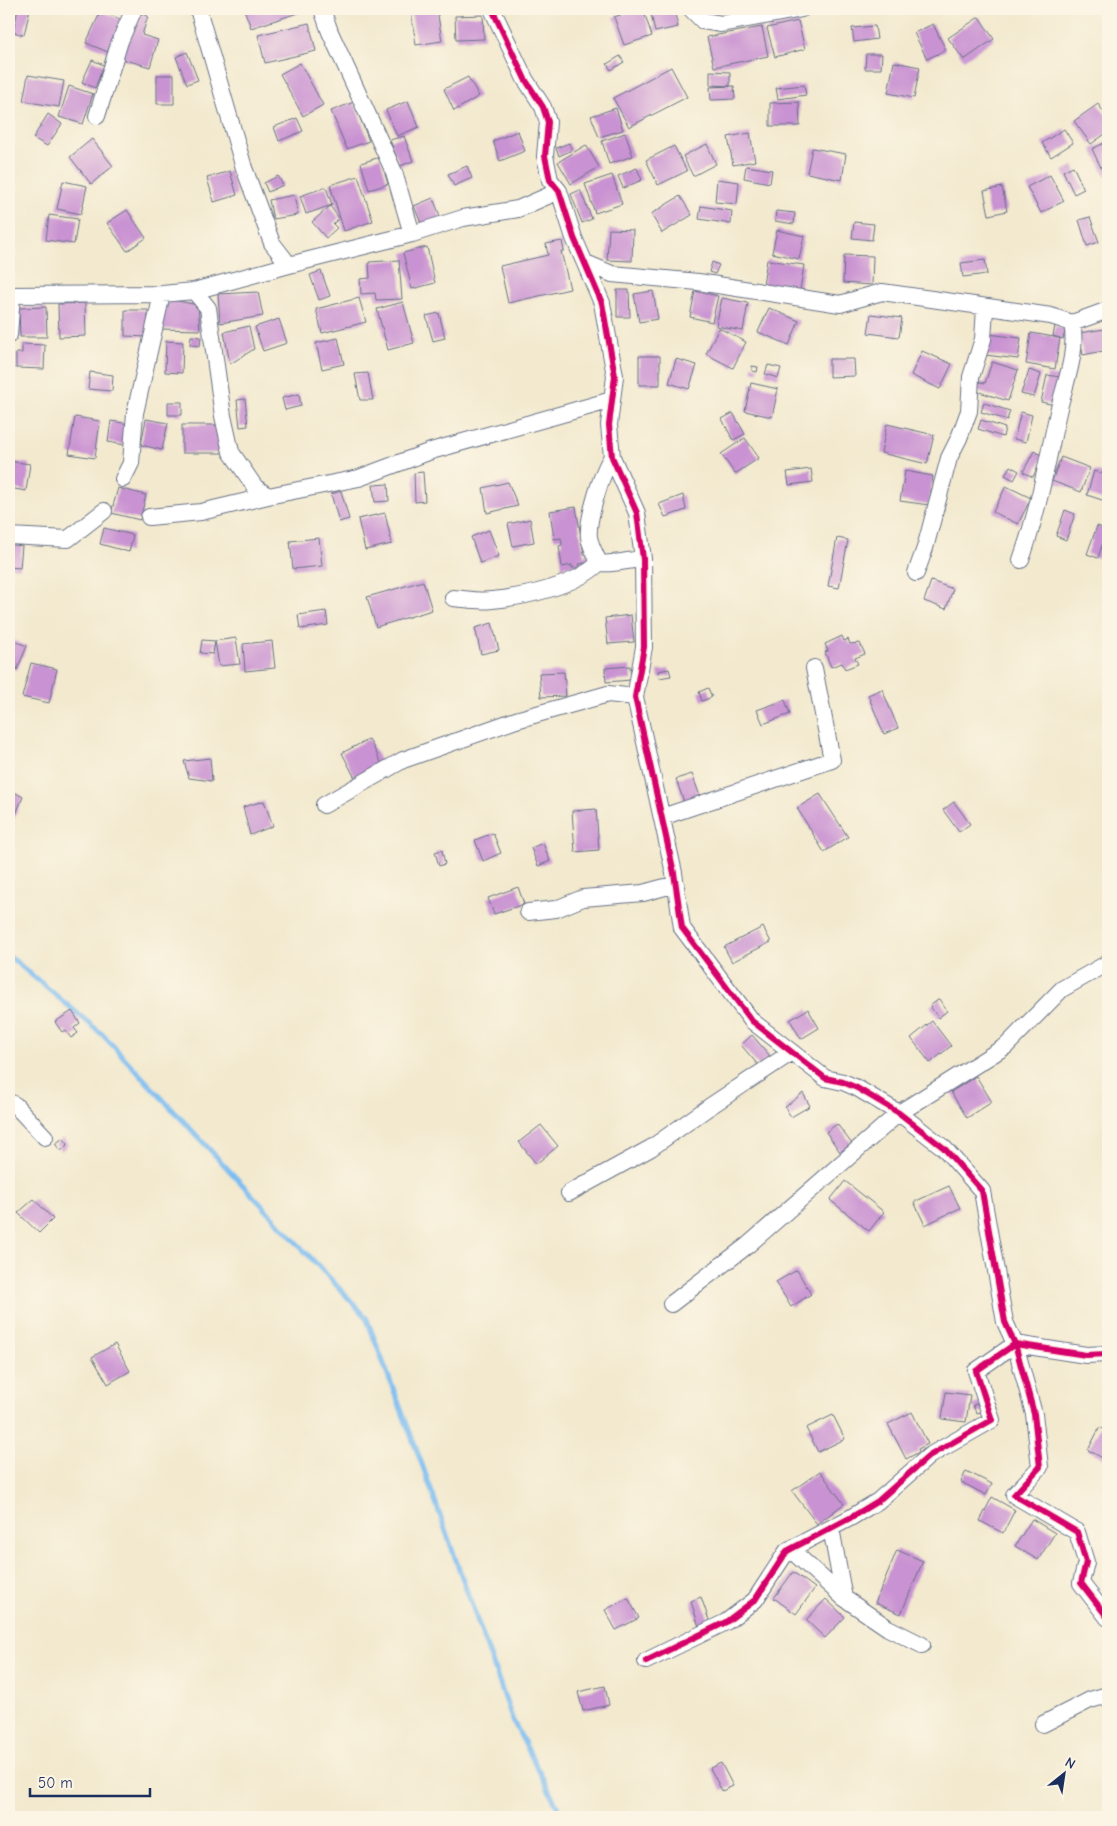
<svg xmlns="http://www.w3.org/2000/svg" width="1117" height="1826" font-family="'Comic Neue',sans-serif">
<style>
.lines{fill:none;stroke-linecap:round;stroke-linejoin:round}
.stream{stroke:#7dbdf1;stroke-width:5}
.building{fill:#c992d2}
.minor-casing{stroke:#667085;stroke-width:18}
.minor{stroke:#fff;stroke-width:16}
.cycleway-casing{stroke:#fcf5e5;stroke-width:9}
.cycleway{stroke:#d6006c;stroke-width:6}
</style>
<rect width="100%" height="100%" fill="#fcf5e5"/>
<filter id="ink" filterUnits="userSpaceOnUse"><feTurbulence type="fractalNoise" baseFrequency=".02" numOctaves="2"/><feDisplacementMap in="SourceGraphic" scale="10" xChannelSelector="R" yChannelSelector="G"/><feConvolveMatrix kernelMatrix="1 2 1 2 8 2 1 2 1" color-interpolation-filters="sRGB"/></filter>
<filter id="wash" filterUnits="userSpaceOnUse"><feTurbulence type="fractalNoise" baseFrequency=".0096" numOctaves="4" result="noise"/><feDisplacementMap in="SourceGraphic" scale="20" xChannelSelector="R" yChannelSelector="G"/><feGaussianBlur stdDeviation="1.12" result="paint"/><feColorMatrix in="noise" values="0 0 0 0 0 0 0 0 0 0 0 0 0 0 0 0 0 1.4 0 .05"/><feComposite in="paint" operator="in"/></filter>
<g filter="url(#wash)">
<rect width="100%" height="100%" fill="#f2e9ce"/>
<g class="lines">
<path class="stream" d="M9 956 102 1034 366 1317 423 1467 513 1721 563 1817"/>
</g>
<g id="blocks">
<path class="building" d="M18 9H30L24 35 13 32Z
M244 9H300L301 12 251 28Z
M437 9 442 41 416 45 411 11Z
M639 9H643L652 36 624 45 614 17Z
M650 9H674L678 27 655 32Z
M101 11 122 20 108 52 86 43Z
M136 13 148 16 142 35 158 40 150 67 122 59Z
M483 15 484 39 456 40 455 16Z
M979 17 994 39 964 60 948 38Z
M798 21 805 49 775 57 767 28Z
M309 23 316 51 265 63 258 35Z
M933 24 946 50 927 59 914 33Z
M875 26 877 39 854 42 852 28Z
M762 27 768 56 714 67 707 37Z
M187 52 198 80 187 84 176 57Z
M866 54H882L881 69H865Z
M620 56 624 62 611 70 607 64Z
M92 60 104 65 95 88 82 82Z
M894 62 920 67 914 98 888 93Z
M300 63 323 105 303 116 280 74Z
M671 67 687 97 629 127 613 98Z
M710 71 730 72V86L710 85Z
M28 75 64 81 59 107 23 101Z
M157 75H174V104H157Z
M468 77 479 96 454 111 444 89Z
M804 85 806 95 778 99 776 88Z
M69 86 93 94 83 124 59 117Z
M734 86 735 99 711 100 710 87Z
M408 101 419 127 397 136 386 110Z
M354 102 369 141 347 149 331 111Z
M799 102 800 126H770V103Z
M1098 104 1108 118V132L1091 144 1074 121Z
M616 108 623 130 599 137 591 116Z
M48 114 62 124 47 146 33 138Z
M297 118 303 131 279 141 274 127Z
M1064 129 1073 143 1051 157 1042 143Z
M518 131 525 151 500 161 493 141Z
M625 133 633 156 609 164 602 141Z
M750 133 755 161 733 165 728 137Z
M404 136 413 161 400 166 390 140Z
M92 139 113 166 91 184 70 157Z
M1108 141V175L1105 176 1092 149Z
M569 143 572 150 559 156 556 148Z
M707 144 716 164 693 176 683 156Z
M586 145 599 167 571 184 558 162Z
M674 146 687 171 658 185 646 160Z
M812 148 846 154 842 180 807 173Z
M380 157 388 184 369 190 361 163Z
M467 166 472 178 454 186 448 174Z
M746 166 772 170 770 183 744 178Z
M1073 166 1084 189 1074 194 1063 171Z
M637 168 642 180 623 188 618 176Z
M230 171 237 195 214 202 207 178Z
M612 175 622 204 595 213 585 184Z
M1050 175 1064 201 1041 213 1027 187Z
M278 176 283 185 268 192 264 183Z
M358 176 373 221 344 231 330 185Z
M717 179 739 182 737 204 715 202Z
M63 181 87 186 81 214 57 209Z
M326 187 332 205 306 214 300 196Z
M1002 187 1007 211 989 215 984 191Z
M580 190 592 219 582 223 571 194Z
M294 195 298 215 273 219 269 200Z
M680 196 692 215 662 233 651 214Z
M433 198 442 221 423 228 414 206Z
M330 206 339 218 333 224 337 228 326 238 312 222Z
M701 206 732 211 731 224 699 219Z
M127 210 146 238 127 251 107 223Z
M776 211 795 213 794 224 775 221Z
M49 215 78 219 74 244 46 240Z
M1090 217 1099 242 1087 246 1079 220Z
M854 222 874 224 872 240 852 238Z
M609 229 633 230 632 261 607 260Z
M777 230 804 236 799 259 772 253Z
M562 241 564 251H561L570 289 508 303 500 266 548 255 546 244Z
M427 247 435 283 412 289 403 253Z
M844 255 873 256 872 285 843 283Z
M399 260 402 299 376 300 375 293 361 294 360 279 370 278 369 262Z
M767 260 804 265 800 290 763 285Z
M985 260 987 274 963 277 961 263Z
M712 262 719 265 715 274 709 272Z
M321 271 330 296 319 300 310 275Z
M617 290H629L630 317H617Z
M653 291 658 319 639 322 634 294Z
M695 291 718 296 712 322 690 317Z
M258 292 263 316 220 323 218 294Z
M359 298 366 322 322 333 316 309Z
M722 298 748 303 743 331 716 326Z
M167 299 198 305 200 330 160 329Z
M403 302 414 343 388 350 377 309Z
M85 303 86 336 59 337 58 304Z
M46 307 47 337H20L19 308Z
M769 308 799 321 789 345 758 332Z
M125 310H148V337L125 336Z
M439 313 445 338 433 341 426 316Z
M871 314 902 318 899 337 868 333Z
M279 319 287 343 263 351 255 327Z
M249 326 254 349 230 364 224 332Z
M1055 326 1066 328 1063 339 1053 336Z
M719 328 746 342 733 368 706 354Z
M1105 329 1108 350 1083 355 1079 333Z
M1031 333 1060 338 1055 369 1026 364Z
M988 334 1021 338 1018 359 985 355Z
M191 336 201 337 200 346 190 345Z
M338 338 344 364 322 369 316 343Z
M166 341 183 342 182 373 165 372Z
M22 344 45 345 44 369 16 368V353H22Z
M922 351 952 364 940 389 911 375Z
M639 356H660V385H639Z
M676 359 697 365 689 389 669 383Z
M829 359H854L855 376 829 377Z
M992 362 1018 370 1008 401 973 390 976 381 985 383Z
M768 365 781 368 778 378 765 374Z
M752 366 758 367 757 372 752 371Z
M1029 370 1041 374 1034 397 1021 394Z
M90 372 113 375 112 391 88 389Z
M368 373 373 400H360L355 374Z
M1047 375 1060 377 1055 405 1041 402Z
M751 383 778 389 772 417 745 411Z
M299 394 301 406 285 410 282 398Z
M245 399 248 426 240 427 237 400Z
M168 402H182V415H168Z
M984 403 1010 411 1007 420 981 412Z
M1021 412 1032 415 1026 442 1014 439Z
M733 413 745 434 733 440 722 419Z
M75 417 100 421 95 458 69 454Z
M146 419 168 423 162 450 141 445Z
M981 420 1005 428 1003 437 978 429Z
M111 421 129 424 125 445 108 442Z
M887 424 934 435 927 464 881 453Z
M182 425H223V453H182Z
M745 438 759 458 735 474 721 454Z
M1034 451 1043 456 1033 477 1023 472Z
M1061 457 1090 468 1081 492 1052 481Z
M9 461 30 464 26 491 9 488Z
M1010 466 1019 471 1014 480 1005 475Z
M811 469 813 482 789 485 787 472Z
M905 471 933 476 929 505 900 501Z
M1094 471 1108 475V502L1087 495Z
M423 472 425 501 415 502 414 473Z
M508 482 518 506 487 513 483 488Z
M388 484 389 501 375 502 373 485Z
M1006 486 1031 498 1018 524 993 512Z
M118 488 146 495 140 520 111 513Z
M341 491 349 519 339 522 331 494Z
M683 495 686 510 665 517 659 504Z
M576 507 584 555 589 554 590 562 579 564 580 567 572 568V565L562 567 559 546 562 545 561 538 554 539 550 511Z
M1065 510 1075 514 1066 540 1056 536Z
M385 513 392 544 365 550 358 519Z
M530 519 534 542 513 546 508 524Z
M1097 526 1107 530 1098 558 1087 554Z
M104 528 133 535 129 552 100 544Z
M489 530 499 556 480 563 471 537Z
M319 538 322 566 293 569 290 541Z
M837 538 848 540 839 588 828 586Z
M9 544 22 546 20 568 9 567Z
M423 581 432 610 376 627 367 597Z
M931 581 953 589 946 609 924 601Z
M326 611 328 625 300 629 298 615Z
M631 615 634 642 608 644 605 618Z
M492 623 499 650 481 654 475 628Z
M842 636 844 641 848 639 850 644 860 643 865 654 855 658 858 664 845 669 842 663 831 667 825 652 828 651 825 644Z
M236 638 240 664 219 666 215 641 213 654 200 653 202 640 215 641Z
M9 639 27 646 17 670 9 667Z
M272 641 275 668 245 671 243 644Z
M31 663 57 669 49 703 22 697Z
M630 666 631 680 606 682 605 668Z
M669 669 671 676 659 678 658 671Z
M564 672 566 696 541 697 539 673Z
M708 688 712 697 702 701 699 692Z
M882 689 898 728 884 734 868 695Z
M785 700 790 714 763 724 757 710Z
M369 739 383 766 356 780 342 753Z
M210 758 212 781 189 778 184 761Z
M692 774 701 799 685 805 676 779Z
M9 789 23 797 13 821 9 819Z
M820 794 848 837 824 852 797 808Z
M264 801 273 826 250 835 243 807Z
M954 802 970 824 959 832 943 810Z
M596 809 599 850 575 852 572 811Z
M493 833 501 853 483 861 475 840Z
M543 843 550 861 538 866 531 848Z
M442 850 445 864 439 866 435 852Z
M518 887 524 904 494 914 488 898Z
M763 927 771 942 732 962 724 947Z
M939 999 947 1011 938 1018 930 1006Z
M808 1009 819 1028 801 1039 790 1020Z
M72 1011 80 1023 74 1028 78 1033 71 1038 65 1030 62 1032 55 1022Z
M932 1021 951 1046 930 1063 911 1038Z
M752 1035 770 1056 759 1066 741 1045Z
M976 1076 992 1102 967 1118 951 1092Z
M803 1093 810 1106 791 1117 785 1107Z
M837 1124 852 1144 840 1152 826 1132Z
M541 1125 558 1146 536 1164 519 1142Z
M63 1138 68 1144 61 1151 55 1144Z
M845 1181 884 1212 869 1231 830 1200Z
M949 1186 960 1208 925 1225 914 1202Z
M34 1199 53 1219 39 1233 18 1213Z
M797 1270 811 1294 791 1307 776 1282Z
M9 1325 14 1328 9 1336Z
M115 1344 130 1371 108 1384 92 1357Z
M946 1392 970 1395 966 1422 942 1419Z
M982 1402 985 1411 976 1413 973 1405Z
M912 1412 928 1444 918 1449 919 1452 906 1459 888 1424Z
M833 1415 845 1439 818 1452 806 1428Z
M1100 1427 1108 1432V1461L1088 1450Z
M820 1471 844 1504 817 1524 792 1491Z
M966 1471 992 1484 986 1495 961 1482Z
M992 1497 1015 1510 1003 1533 980 1521Z
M1032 1519 1055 1533 1038 1560 1015 1546Z
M897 1550 923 1561 901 1614 875 1603Z
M793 1572 815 1588 796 1614 774 1598Z
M701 1597 710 1623 699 1627 691 1601Z
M628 1598 639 1618 616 1630 605 1610Z
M826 1599 845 1617 825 1638 806 1620Z
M605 1686 609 1705 583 1711 578 1692Z
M721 1763 733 1786 722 1791 710 1768Z"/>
</g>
</g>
<g filter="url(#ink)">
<use href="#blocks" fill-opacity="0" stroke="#667085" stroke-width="1"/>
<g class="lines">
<g class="minor-casing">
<path id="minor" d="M198 9 244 168 272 243 289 265 412 234
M322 9 330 32 394 172 412 234 463 218 518 209 559 191
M492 9 525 79 543 107 548 122 545 156 550 180 559 191 574 238 602 303 615 376 609 425 612 457 637 513 643 559 644 647 635 697 674 873 682 928 752 1021 825 1078 843 1082 857 1088 899 1113 944 1148 982 1191 1005 1322 1015 1344 1086 1355 1108 1354
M691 9 703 21 721 24 802 9
M97 116 120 41 134 9
M586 263 612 274 698 282 840 304 882 292 1051 316 1072 323C1078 353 1065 383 1058 412 1047 462 1038 512 1021 560
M194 291 208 308 223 416 231 452 255 487 268 496 359 478 431 451 612 400
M9 295 162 294 194 291 289 265
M1072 323 1108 310
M9 335 12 295
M123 479 131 463 135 413 162 294
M149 517 201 512 268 496
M9 536 68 539 104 511
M599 563C596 555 590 545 589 537 587 520 602 471 612 457
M916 573 925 548 949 458 959 438 969 411 971 377 983 339 985 308
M453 598C466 599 480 602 492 600 524 597 576 586 599 563 613 565 628 560 643 559
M324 805 403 760 516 720 608 694 635 697
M662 817 832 760 814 668
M528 912 556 909 583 898 643 893 676 884
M9 1102 15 1105 45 1137
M569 1193 651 1148 709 1107 792 1052
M671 1304 748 1245 899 1113 1006 1046 1062 989 1108 963
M831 1528 844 1598 888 1628 922 1645
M790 1549 844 1598
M646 1661 726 1622 755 1600 787 1551 850 1518 878 1501 929 1456 992 1420 976 1371 1015 1344 1034 1414 1040 1467 1014 1495 1077 1532 1086 1562 1081 1583 1108 1618
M1043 1724 1090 1700 1108 1695"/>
</g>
<use href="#minor" class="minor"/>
<g class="cycleway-casing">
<path id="cycleway" d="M492 9 525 79 543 107 548 122 545 156 550 180 559 191 574 238 602 303 615 376 609 425 612 457 637 513 643 559 644 647 635 697 674 873 682 928 752 1021 825 1078 843 1082 857 1088 899 1113 944 1148 982 1191 1005 1322 1015 1344 1086 1355 1108 1354
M646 1661 726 1622 755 1600 787 1551 850 1518 878 1501 929 1456 992 1420 976 1371 1015 1344 1034 1414 1040 1467 1014 1495 1077 1532 1086 1562 1081 1583 1108 1618"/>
</g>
<use href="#cycleway" class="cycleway"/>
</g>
</g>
<rect width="1117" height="1826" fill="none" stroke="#fcf5e5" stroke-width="30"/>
<g transform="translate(1064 1774) rotate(30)" stroke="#fcf5e5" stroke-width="4" paint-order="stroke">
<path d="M0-4L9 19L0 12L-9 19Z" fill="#1b2f5e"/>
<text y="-8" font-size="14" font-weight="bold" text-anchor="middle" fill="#1b2f5e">N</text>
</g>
<path d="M30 1788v8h120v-8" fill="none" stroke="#1b2f5e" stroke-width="2.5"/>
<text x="38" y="1788" font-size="15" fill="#1b2f5e" stroke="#fcf5e5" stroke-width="4" paint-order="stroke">50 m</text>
</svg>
